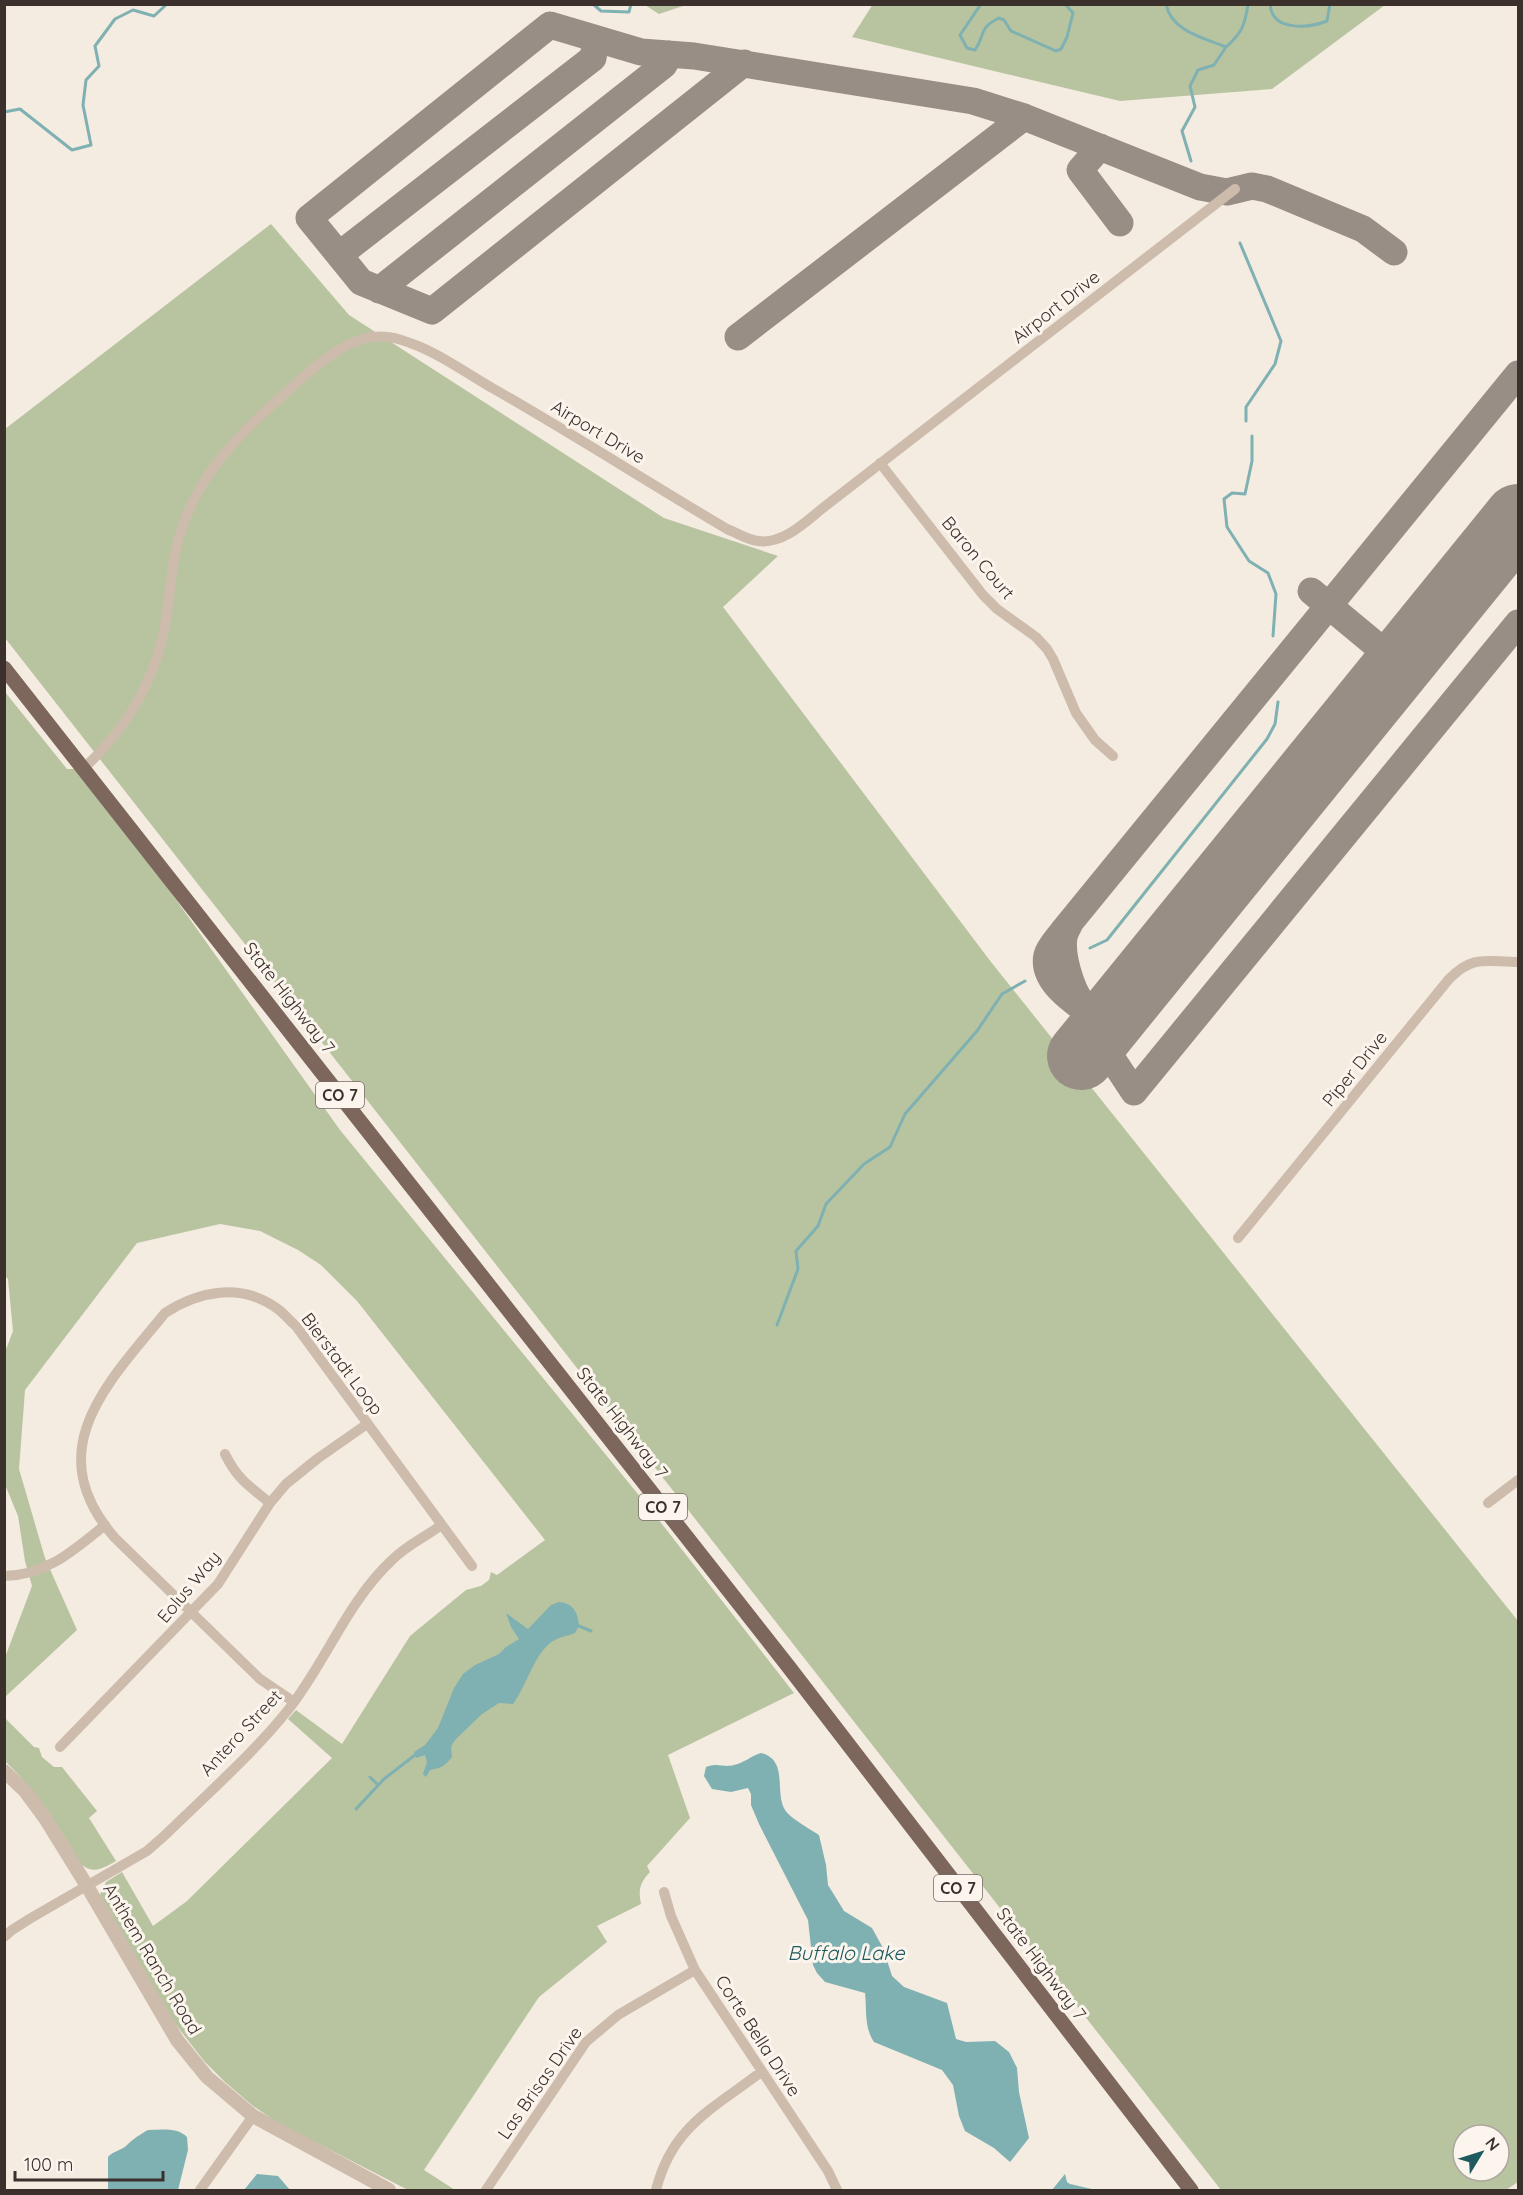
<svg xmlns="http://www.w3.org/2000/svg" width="1523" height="2195" font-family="Quicksand,sans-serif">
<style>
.green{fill:#b8c4a0;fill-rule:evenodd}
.water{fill:#7fb0b2}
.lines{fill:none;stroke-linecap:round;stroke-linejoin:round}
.stream{stroke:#7fb0b2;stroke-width:3}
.taxiway{stroke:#988e86;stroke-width:27}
.runway{stroke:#988e86;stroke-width:68}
.minor{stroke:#cdbbac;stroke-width:10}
.tertiary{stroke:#cdbbac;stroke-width:14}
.primary{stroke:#7d675c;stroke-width:15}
.labels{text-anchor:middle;stroke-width:6;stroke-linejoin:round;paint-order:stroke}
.shield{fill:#fbf5ee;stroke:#756b66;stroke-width:1.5}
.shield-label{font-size:16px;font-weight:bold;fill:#3b302b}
.street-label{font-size:18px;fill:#3b302b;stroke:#fbf5ee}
.water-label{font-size:20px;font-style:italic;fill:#1f5a5e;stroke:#fbf5ee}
</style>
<rect width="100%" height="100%" fill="#f4ebe1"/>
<path class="green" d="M873 4H1385V5L1272 89 1120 101 852 37Z
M645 5H686L659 14Z
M271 224 349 315 664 518 778 556 723 607 991 962 1518 1621V2182L1506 2190H1221L5 638V429ZM1463 2135H1499V2171H1463Z
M5 692 67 769H83L340 1130 651 1510 794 1693 668 1755 690 1818 647 1866 650 1872C640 1883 638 1889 641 1904L597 1926 607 1942 539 1997 424 2170 455 2190H408L280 2124 253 2106 225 2082 204 2061 173 2021 100 1895 106 1882 122 1872 153 1926 187 1901 332 1758 288 1719 296 1710 342 1744 410 1636 466 1590 481 1586 489 1580 491 1572 497 1575 545 1540 357 1301 321 1265 298 1250 260 1231 220 1224 137 1243 25 1390 19 1469 45 1558 77 1630 5 1697 4 1660 32 1586 25 1561 18 1516 4 1482 5 1352 13 1331 8 1279 4 1275Z
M4 1717 34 1747 39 1748 42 1757 54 1767H62L97 1811 89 1818 116 1861C103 1868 94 1875 81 1864 58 1825 38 1793 5 1761Z"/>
<path class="water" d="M559 1602C573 1603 578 1612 579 1626L575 1633C568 1636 559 1637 553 1641 534 1653 527 1686 513 1704L499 1703 482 1714 455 1740 451 1747 452 1757C445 1766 441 1768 430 1770L426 1777 423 1774 427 1762 425 1755 416 1758 414 1752 425 1745 438 1728 454 1688 463 1674 475 1665 499 1654 506 1647 519 1639 511 1627 506 1613 528 1629 551 1605Z
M761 1753C789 1760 774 1792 785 1810 790 1818 810 1829 819 1835L826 1865 828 1885 844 1911 872 1928 883 1948 892 1976 904 1987 947 2003 956 2039 966 2042 995 2041 1009 2052 1017 2068 1019 2092 1029 2138 1010 2162 994 2148 965 2131 959 2116 953 2085 942 2070 874 2042C864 2027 867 2011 865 1993L825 1982 817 1973 813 1965 808 1920 759 1824 751 1805V1794L748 1788 731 1792 712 1789 704 1776 706 1767C719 1762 722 1768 734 1765 744 1763 751 1756 761 1753Z
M148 2130C161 2130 177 2127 187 2137L188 2150 178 2190H108V2157C113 2151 120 2151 126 2146 133 2139 139 2135 148 2130Z
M257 2174 278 2176 290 2190H244Z
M1065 2174 1067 2182 1070 2184 1096 2190H1052Z"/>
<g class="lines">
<path class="stream" d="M593 4 601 11 629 12 631 4
M981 4 960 35 967 48 975 50C986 35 977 29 999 18L1004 20 1011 31 1056 51 1061 49 1067 37 1073 13 1065 4
M1166 4C1171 31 1204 38 1226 47 1242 33 1245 25 1248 4
M1270 4C1272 32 1309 28 1327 21L1330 4
M4 112 20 109 72 150 91 145 83 105 86 80 99 66 95 46 115 19 133 10 154 16 167 4
M1191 161 1182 131 1195 107 1190 86 1198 70 1214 65 1226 47
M1240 243 1281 341 1275 364 1246 407V421
M1252 436V461L1245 494 1232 493 1224 499 1227 527 1249 561 1268 573 1276 594 1273 636
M1090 948 1107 940 1267 739 1275 724 1278 702
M777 1325 798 1269 796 1251 818 1226 826 1204 864 1164 890 1147 905 1114 977 1031 1002 994 1025 981
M579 1626 591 1631
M370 1777 378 1785
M356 1809 384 1779 415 1755"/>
<path class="taxiway" d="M744 63 432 311 361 282 309 218 550 25 641 52 694 56 973 101 1024 117 1200 187 1227 192 1252 186 1267 189 1363 229 1394 252
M1100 147 1080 170 1120 223
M339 255 593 58 596 39
M379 290 664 65 669 54
M738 337 1024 117
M1311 591 1399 664
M1070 923C1068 927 1065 932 1064 937 1061 955 1071 989 1082 1003
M1106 1025C1085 1009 1040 985 1047 955 1049 947 1058 938 1063 931L1518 374
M1097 1036 1134 1092 1518 623"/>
<path class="runway" d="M1081 1056 1518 518"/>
<path class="minor" d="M880 463 983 595 997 609 1036 637 1047 649 1053 659 1076 713 1095 740 1113 756
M83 769C122 733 151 688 163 636 170 603 170 569 179 537 195 482 230 443 271 406 297 383 337 341 373 337 386 335 398 338 410 343 437 352 468 374 494 389 573 434 649 483 727 529 737 533 748 540 758 541 785 545 809 518 828 504L1235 189
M1238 1238 1449 979C1474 954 1486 962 1518 962
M225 1454C238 1480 248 1485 270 1503
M1488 1503 1518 1480
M4 1576C46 1576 74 1550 105 1525
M294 1702 260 1679 115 1538C38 1450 108 1383 165 1313 199 1291 240 1283 275 1307 283 1312 289 1320 296 1326L472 1566
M60 1747 218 1584 270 1503 286 1484 317 1459 367 1424
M664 1892 671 1916 695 1970 828 2171 837 2190
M4 1937 12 1930 31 1918 147 1851 163 1837C205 1796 252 1755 288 1710 326 1662 347 1602 392 1560 406 1546 425 1537 440 1526
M200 2190 253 2116
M486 2190 586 2042 618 2015 695 1970
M656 2190C672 2126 713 2109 761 2072"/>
<path class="tertiary" d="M4 1771 25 1791 45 1818 87 1886 177 2040 207 2077 253 2116 389 2190"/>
<path class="primary" d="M4 668 788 1666 1191 2190"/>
</g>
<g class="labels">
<g class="shield">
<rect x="316" y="1082" width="48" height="26" rx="4.5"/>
<rect x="639" y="1494" width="48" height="26" rx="4.5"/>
<rect x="934" y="1875" width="48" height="26" rx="4.5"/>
</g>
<g class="shield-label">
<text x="340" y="1101">CO 7</text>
<text x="663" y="1513">CO 7</text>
<text x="958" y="1894">CO 7</text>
</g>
<g class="street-label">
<text transform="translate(1056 307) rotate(-38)" y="6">Airport Drive</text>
<text transform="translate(598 432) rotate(31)" y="6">Airport Drive</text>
<text transform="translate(978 558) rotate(50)" y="6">Baron Court</text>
<text transform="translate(289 998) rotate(52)" y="6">State Highway 7</text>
<text transform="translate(1355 1069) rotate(-51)" y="6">Piper Drive</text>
<text transform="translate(342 1364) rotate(53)" y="6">Bierstadt Loop</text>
<text transform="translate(622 1423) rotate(52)" y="6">State Highway 7</text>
<text transform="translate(189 1587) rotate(-50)" y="6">Eolus Way</text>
<text transform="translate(241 1733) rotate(-47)" y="6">Antero Street</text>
<text transform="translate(152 1959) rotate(59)" y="6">Anthem Ranch Road</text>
<text transform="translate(1041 1964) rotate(53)" y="6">State Highway 7</text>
<text transform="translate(758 2036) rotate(57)" y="6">Corte Bella Drive</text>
<text transform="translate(540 2083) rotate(-55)" y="6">Las Brisas Drive</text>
</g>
<g class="water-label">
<text x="846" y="1960">Buffalo Lake</text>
</g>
</g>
<rect width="1523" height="2195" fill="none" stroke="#3b302b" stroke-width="12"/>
<g transform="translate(1481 2153) rotate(52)"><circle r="28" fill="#fbf5ee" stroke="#aea6a0" stroke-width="1.5"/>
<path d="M0-4.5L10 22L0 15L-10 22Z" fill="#1f5a5e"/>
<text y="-9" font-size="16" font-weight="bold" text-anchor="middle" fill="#3b302b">N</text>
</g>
<path d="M15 2171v9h148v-9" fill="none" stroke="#3b302b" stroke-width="3"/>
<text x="24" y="2171" font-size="18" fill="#3b302b" stroke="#fbf5ee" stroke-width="4.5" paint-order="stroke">100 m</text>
</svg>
